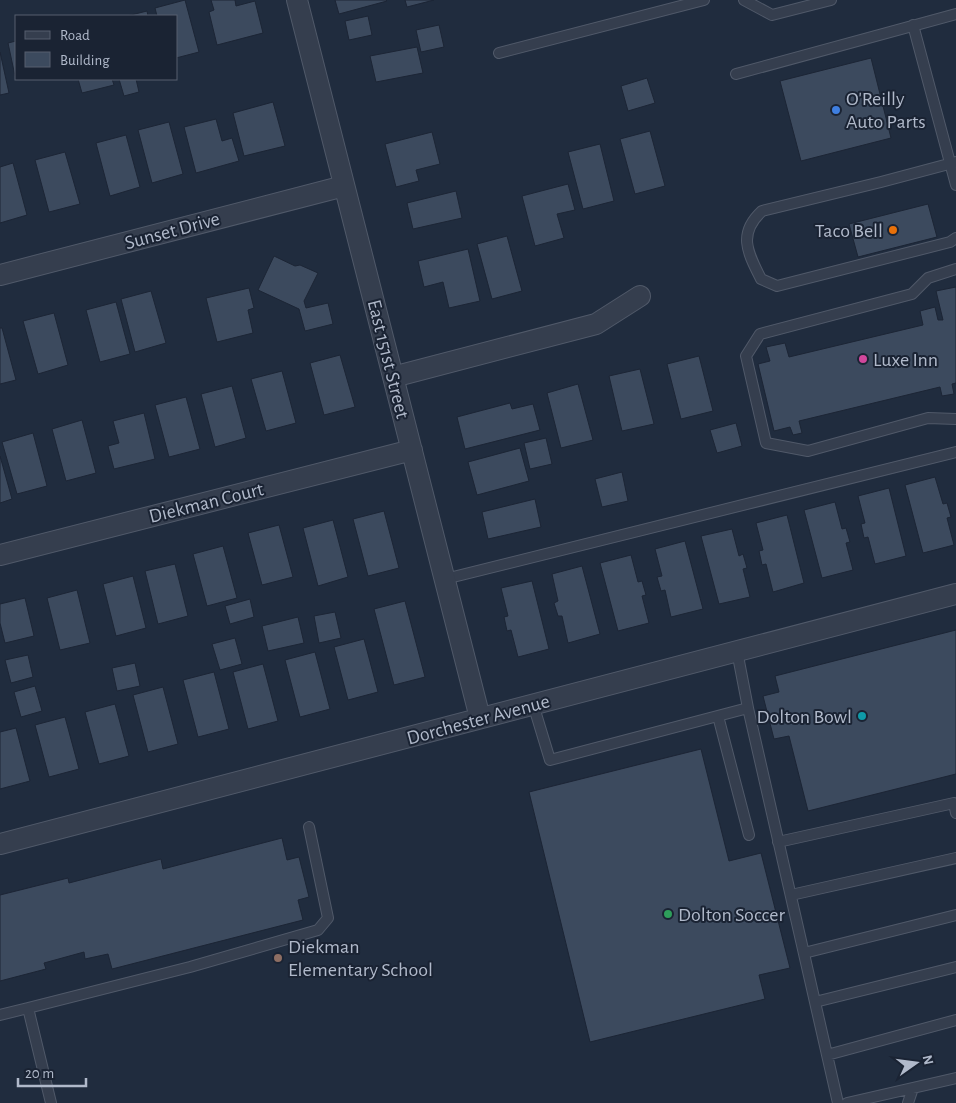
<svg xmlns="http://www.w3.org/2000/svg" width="956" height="1103" font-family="'Alegreya Sans',sans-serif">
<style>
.building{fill:#3c4a5e;stroke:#1c2535}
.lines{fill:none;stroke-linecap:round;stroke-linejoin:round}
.lane-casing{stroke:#505969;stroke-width:12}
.street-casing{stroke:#505969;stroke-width:22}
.lane{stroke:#353e4e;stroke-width:10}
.street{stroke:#353e4e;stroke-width:20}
.shop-dot{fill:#3f7fe0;stroke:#1a2333;stroke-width:2}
.food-dot{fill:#e8710a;stroke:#1a2333;stroke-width:2}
.hotel-dot{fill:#d1479c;stroke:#1a2333;stroke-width:2}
.culture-dot{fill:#0f9aa8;stroke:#1a2333;stroke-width:2}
.leisure-dot{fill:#2e9e5b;stroke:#1a2333;stroke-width:2}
.education-dot{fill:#8d6e63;stroke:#1a2333;stroke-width:2}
.labels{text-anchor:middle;stroke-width:4;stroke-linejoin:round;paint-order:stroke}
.poi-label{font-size:20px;fill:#b0b9ca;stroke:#1a2333;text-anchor:start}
.street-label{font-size:20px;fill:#b0b9ca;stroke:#1a2333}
</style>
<rect width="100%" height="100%" fill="#202c3e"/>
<path class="building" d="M185 0 199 52 176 58V16H157L155 8Z
M211 0H235L236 6 255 1 263 33 217 45 209 12 214 10Z
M335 0H386L387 1 339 14Z
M405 0H434L407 7Z
M147 11 148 16H127Z
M368 16 372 35 349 40 345 21Z
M439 25 444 47 421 52 416 30Z
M16 41V75L15 76 8 43Z
M417 47 423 73 376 82 370 56Z
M0 52 9 93 0 95Z
M871 58 891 138 801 161 780 81Z
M647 78 655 103 628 111 621 86Z
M78 79H112L114 85 82 93Z
M119 79H136L139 92 124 96Z
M273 102 285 146 244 156 233 113Z
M216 119 222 141 232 138 239 161 196 173 184 127Z
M169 122 183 174 152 183 138 130Z
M650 131 665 186 635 194 620 139Z
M432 132 440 164 416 170 419 181 396 187 385 144Z
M126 135 140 187 110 196 96 143Z
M600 144 614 201 583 209 568 152Z
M65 152 80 204 49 212 35 160Z
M13 163 27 215 0 223V167Z
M568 184 575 210 557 214 564 238 535 246 522 196Z
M456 191 462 218 413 229 407 203Z
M928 204 937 237 858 257 849 224Z
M507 236 522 291 492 299 477 244Z
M468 249 480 301 449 308 443 282 424 287 418 261Z
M274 256 295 266 300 265 318 273 304 301 306 308 328 303 333 324 305 331 299 309 258 290Z
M956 287V383L952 384 954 394 942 396 940 387 799 421 802 433 793 435 790 427 774 431 758 364 770 361 766 347 785 343 789 357 923 325 920 311 935 307 938 320H943L936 291Z
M249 288 254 308 248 310 253 333 217 342 206 298Z
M151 291 166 343 135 352 121 299Z
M116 302 130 354 100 362 86 310Z
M54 313 68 365 38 374 23 321Z
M0 328H2L16 380 0 384Z
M340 355 355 407 324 415 310 363Z
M699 356 713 411 681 419 667 364Z
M640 369 654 424 622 431 609 376Z
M282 371 296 423 266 431 251 379Z
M578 384 593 440 561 448 547 393Z
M232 386 246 438 215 447 201 394Z
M186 397 200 449 169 457 155 405Z
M510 403 512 409 533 404 540 430 465 449 457 417Z
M144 413 155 459 114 469 108 446 119 443 113 421Z
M82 420 96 473 66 481 52 429Z
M736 423 742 446 717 453 710 430Z
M33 433 47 486 17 494 2 442Z
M546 438 552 464 530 469 524 443Z
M520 448 529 481 477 495 468 462Z
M0 456 12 499 0 503Z
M622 472 628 501 602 507 595 479Z
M935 477 943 504 947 503 951 517 947 518 954 545 923 553 905 485Z
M889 488 906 556 875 564 868 537 864 538 861 524 865 523 858 496Z
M535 499 541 527 488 539 482 512Z
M835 502 842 529 846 528 850 542 846 543 853 570 822 578 804 510Z
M384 511 399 568 368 576 353 519Z
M787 515 804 583 773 592 766 564 762 565 759 551 763 550 756 523Z
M333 520 348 577 318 586 303 528Z
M279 525 293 577 262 585 248 533Z
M732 529 739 556 743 554 747 568 743 569 750 597 719 604 701 536Z
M685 541 703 609 671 617 665 590 661 591 657 577 662 576 655 549Z
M223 546 237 598 207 606 193 554Z
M631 555 638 582 642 581 646 595 642 596 649 623 618 631 600 563Z
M175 564 188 616 158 624 145 571Z
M582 566 600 634 568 643 562 616H558L554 603 558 601 552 574Z
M133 576 146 628 116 636 103 584Z
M532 581 549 649 518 657 511 630 507 631 504 617 508 616 501 588Z
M77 590 90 643 60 650 47 598Z
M25 598 34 636 5 643 0 623V604Z
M250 599 254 617 230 624 225 606Z
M405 601 425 677 394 685 374 609Z
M335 612 341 638 319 643 314 616Z
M298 617 304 643 268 651 262 626Z
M956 630V774L808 811 789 736 774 739 763 696 779 692 775 676Z
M235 638 242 664 220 670 212 644Z
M364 639 378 692 348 700 334 647Z
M315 652 330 709 300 717 285 660Z
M28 655 33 677 11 683 5 660Z
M135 663 140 686 117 691 112 668Z
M263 664 278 721 248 729 233 672Z
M214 672 229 729 198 737 183 680Z
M35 686 42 711 21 717 14 692Z
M163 687 178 744 148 752 133 695Z
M115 704 129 756 99 764 85 712Z
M65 717 79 769 49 777 35 725Z
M16 728 30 781 0 789V732Z
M701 749 729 861 761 853 790 968 759 975 765 999 590 1042 529 792Z
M282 838 287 860 299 857 309 897 298 900 303 920 112 969 108 954 85 959 84 952 44 963 46 969 0 981V895L68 878 69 883 161 859 163 869Z"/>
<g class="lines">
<g class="lane-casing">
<path id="lane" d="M744 0 772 15 831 0
M913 25 956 185
M499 53 704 0
M736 74 956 14
M956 162 881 182 762 211C737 234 748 253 761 279L777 286 950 242 956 238
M956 269 928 278 912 294 760 334 746 356 766 443 808 451 928 418 956 419
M445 579 956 452
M533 704 550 760 748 708 737 651
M748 708 838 1103
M718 716 749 835
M778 842 954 803 956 813
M791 895 956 858
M804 953 956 915
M815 1002 956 967
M28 1008 190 967 318 930 328 918 309 827
M0 1015 28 1008 51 1103
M827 1055 956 1020
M847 1103 956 1078
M908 1103 913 1088"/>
</g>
<g class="street-casing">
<path id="street" d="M297 0 480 718
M0 275 344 186
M393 377 596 324 640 296
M0 555 412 450
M0 844 956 594"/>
</g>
<use href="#lane" class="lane"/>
<use href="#street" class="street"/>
</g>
<circle class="shop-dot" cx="836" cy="110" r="5"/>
<circle class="food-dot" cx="893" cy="230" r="5"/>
<circle class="hotel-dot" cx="863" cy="359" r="5"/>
<circle class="culture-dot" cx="862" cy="716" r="5"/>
<circle class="leisure-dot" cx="668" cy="914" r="5"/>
<circle class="education-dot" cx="278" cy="958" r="5"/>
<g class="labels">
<g class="poi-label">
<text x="846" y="105">O'Reilly<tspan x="846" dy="23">Auto Parts</tspan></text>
<text x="883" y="237" text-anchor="end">Taco Bell</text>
<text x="873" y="366">Luxe Inn</text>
<text x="852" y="723" text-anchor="end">Dolton Bowl</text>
<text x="678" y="921">Dolton Soccer</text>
<text x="288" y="953">Diekman<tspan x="288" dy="23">Elementary School</tspan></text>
</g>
<g class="street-label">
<text transform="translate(172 230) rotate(-15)" y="7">Sunset Drive</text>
<text transform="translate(389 359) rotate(76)" y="7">East 151st Street</text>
<text transform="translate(206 502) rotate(-14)" y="7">Diekman Court</text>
<text transform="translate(478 719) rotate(-15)" y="7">Dorchester Avenue</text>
</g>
</g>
<rect x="15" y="15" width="162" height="65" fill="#1a2333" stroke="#565f6f"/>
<rect x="25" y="31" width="25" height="8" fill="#353e4e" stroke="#565f6f"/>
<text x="60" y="40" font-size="15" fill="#b0b9ca">Road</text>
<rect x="25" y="52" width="25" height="15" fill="#3c4a5e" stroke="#565f6f"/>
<text x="60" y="65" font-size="15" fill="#b0b9ca">Building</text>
<g transform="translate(916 1063) rotate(76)" stroke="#1a2333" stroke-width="4" paint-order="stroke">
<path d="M0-4L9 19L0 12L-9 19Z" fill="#b0b9ca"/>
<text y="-8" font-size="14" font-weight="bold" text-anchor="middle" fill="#b0b9ca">N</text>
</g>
<path d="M18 1078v8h68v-8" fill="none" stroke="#b0b9ca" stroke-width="2.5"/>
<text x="25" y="1078" font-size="15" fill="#b0b9ca" stroke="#1a2333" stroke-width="4" paint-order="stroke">20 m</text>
</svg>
